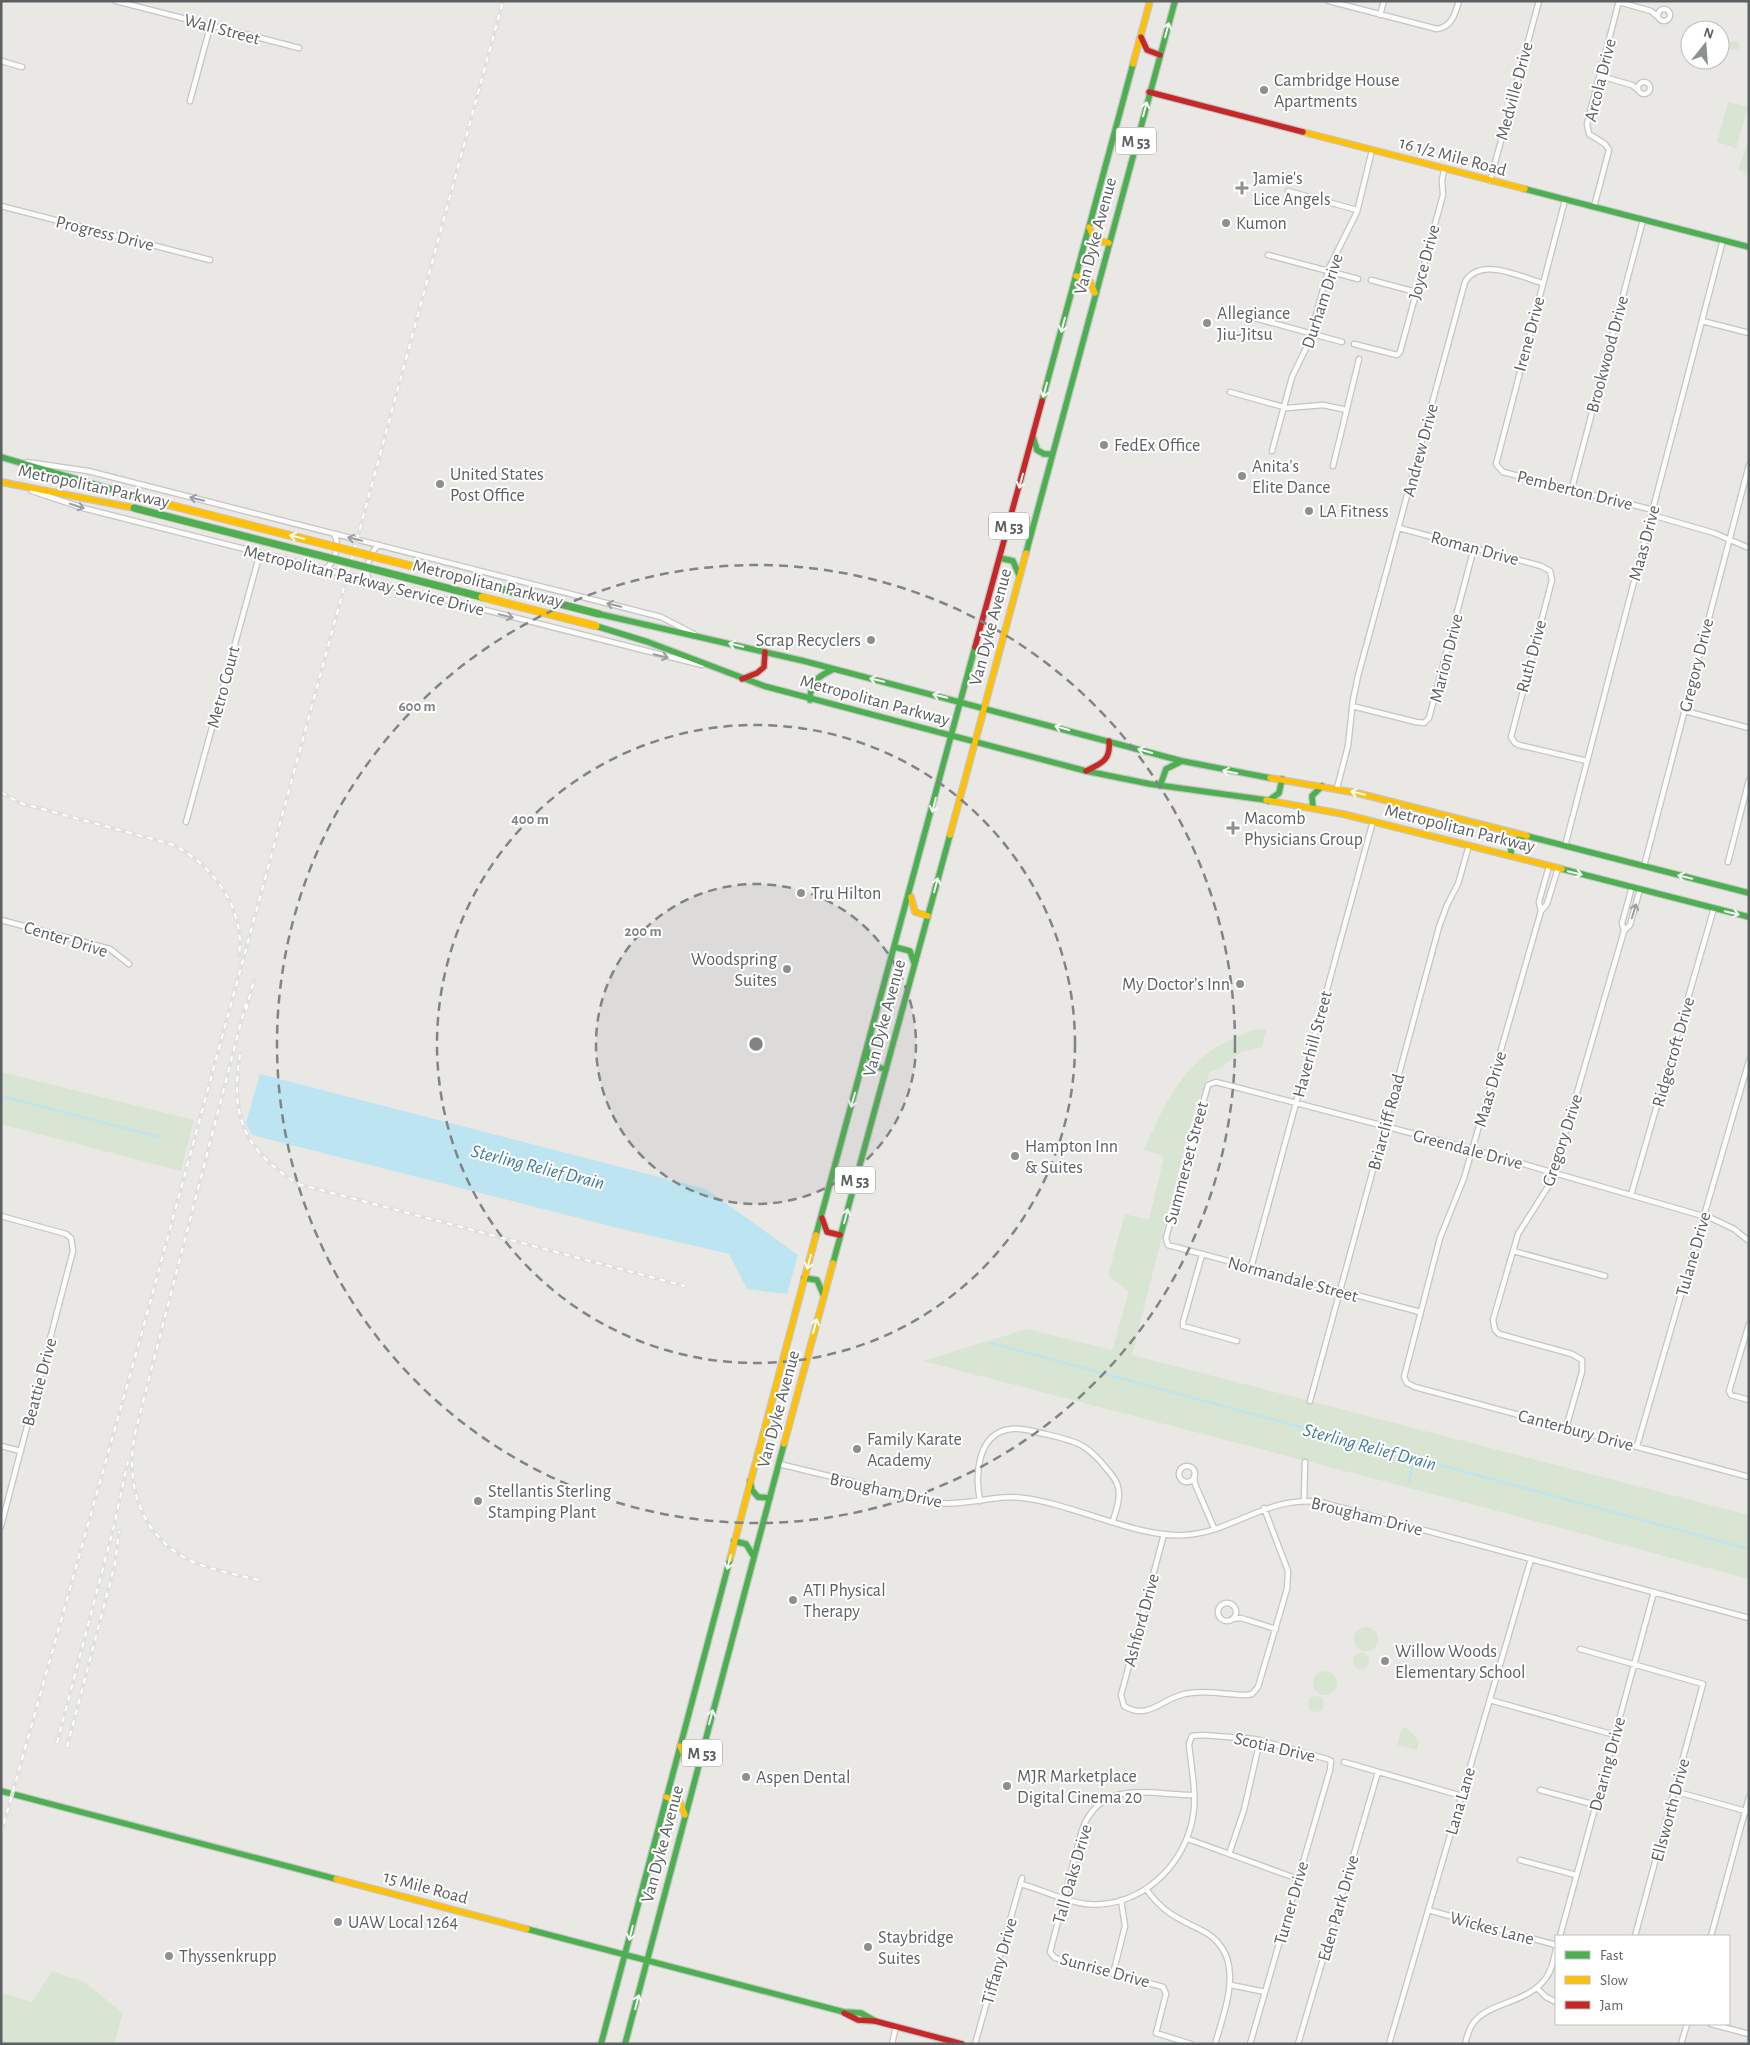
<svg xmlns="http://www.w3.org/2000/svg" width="1750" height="2045" font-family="'Alegreya Sans',sans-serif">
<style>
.green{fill:#d7e5d2}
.water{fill:#bce4f1}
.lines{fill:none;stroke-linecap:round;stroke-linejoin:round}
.stream{stroke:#bce4f1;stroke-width:2}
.street-casing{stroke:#c4c5c5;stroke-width:7}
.fast-casing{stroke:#c4c5c4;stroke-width:8}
.slow-casing{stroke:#c4c5c4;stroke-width:8}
.jam-casing{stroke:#c4c5c4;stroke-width:8}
.street{stroke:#fcfcfb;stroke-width:4.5}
.fast{stroke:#4caf50;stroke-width:5.5}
.slow{stroke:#ffc107;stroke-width:5.5}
.jam{stroke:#c62828;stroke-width:5.5}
.rail-casing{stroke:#e1e0e0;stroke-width:4}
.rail{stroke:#fff;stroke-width:2;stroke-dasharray:5.5;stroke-linecap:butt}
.fast-bridge-casing{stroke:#d0c3b5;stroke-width:9;stroke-linecap:butt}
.slow-bridge-casing{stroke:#d0c3b5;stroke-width:9;stroke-linecap:butt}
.fast-bridge{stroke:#4caf50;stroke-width:7}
.slow-bridge{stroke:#ffc107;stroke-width:7}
.oneway{stroke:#f6fbf6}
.oneway2{stroke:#9b9e9f}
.ring{fill:none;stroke:#808484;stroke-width:2.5;stroke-dasharray:9 6}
.poi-dot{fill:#8d9090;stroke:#fff;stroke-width:2}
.labels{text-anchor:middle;stroke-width:4;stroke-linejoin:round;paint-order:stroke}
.shield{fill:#fff;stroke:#8c9091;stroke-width:1}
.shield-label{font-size:16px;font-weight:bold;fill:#5b6062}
.street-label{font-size:18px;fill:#5b6062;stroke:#fff}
.poi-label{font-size:18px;fill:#5b6062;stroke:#fff;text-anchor:start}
.water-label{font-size:19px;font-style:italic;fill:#427b96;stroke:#fff}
.centre{fill:#808484;stroke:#fff;stroke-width:2.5}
.ring-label{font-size:15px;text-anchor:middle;font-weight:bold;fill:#808484;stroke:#fff;stroke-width:4;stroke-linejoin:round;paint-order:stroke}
</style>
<rect width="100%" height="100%" fill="#eae8e5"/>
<path class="green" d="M1739 41V49L1726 50 1725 42Z
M1728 102 1748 107 1736 148 1717 142Z
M1749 139V174L1738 170Z
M1256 1029 1266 1030 1262 1047 1241 1052 1222 1067 1210 1072 1193 1114 1132 1355 1749 1515V1579L1490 1509 923 1361 1027 1329 1112 1350 1129 1292 1108 1275 1125 1214 1149 1220 1164 1156 1144 1150C1161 1111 1181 1067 1220 1045 1231 1039 1244 1034 1256 1029Z
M1 1072 194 1120 181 1171 1 1124Z
M1354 1639a12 12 0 1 1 24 0a12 12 0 1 1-24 0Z
M1353 1661a8 8 0 1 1 16 0a8 8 0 1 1-16 0Z
M1313 1683a12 12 0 1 1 24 0a12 12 0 1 1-24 0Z
M1308 1704a8 8 0 1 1 16 0a8 8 0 1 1-16 0Z
M1402 1727 1407 1728 1419 1741 1417 1750 1397 1745Z
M52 1971 84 1982 123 2013 114 2044H1V1988L2 1993 32 2002Z"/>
<path class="water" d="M260 1074 706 1189 798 1255 787 1294 747 1289 729 1254 610 1226 252 1135 246 1123Z"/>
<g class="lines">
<path class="stream" d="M1 1096 159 1137
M991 1343 1749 1549
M1409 1482 1414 1458"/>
<g class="street-casing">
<path id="street" d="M116 1 299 48
M1329 1 1437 29C1452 27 1455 14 1459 1
M1619 2 1651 11 1658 17
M1658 15a6 6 0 1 1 12 0a6 6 0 1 1-12 0Z
M1380 15 1384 1
M1 61 22 67
M1600 76 1632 85 1638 90
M1638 88a6 6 0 1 1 12 0a6 6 0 1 1-12 0Z
M190 101 210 27
M1490 181 1539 1
M1288 191 1357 210
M1565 200 1496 464 1503 472 1653 510
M1 206 210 260
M1594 207 1609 150 1605 144 1589 134 1587 124 1619 1
M1268 255 1358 279
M1371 280 1416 292
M1251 317 1342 342
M1702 321 1749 333
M1354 344 1397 355 1400 352 1443 195 1442 181 1444 169
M1230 392 1287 408 1323 405 1347 410
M1272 451 1292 377 1308 344 1329 268 1357 212 1372 150
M27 462 88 471 661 617 694 634
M1333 466 1359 359
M1572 488 1643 220
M32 491 83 508 702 665
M1652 515 1714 533 1749 548
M1399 528 1541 566 1550 571 1552 580 1511 737 1515 743 1519 745 1587 761
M324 569C335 565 340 543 334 534
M369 581C364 571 370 551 379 545
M1352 706 1416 722 1424 723 1429 718 1474 548
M1685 711 1749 728
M1337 788 1348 746 1353 700 1358 676 1465 282C1480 256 1521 277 1542 283
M186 822 260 553
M1565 846 1723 240
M1728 862 1749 780
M1644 866 1749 465
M1558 868 1547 904 1541 911 1464 1178 1440 1238 1404 1377 1407 1383 1415 1387 1749 1477
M1541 911 1539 902 1549 866
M1 920 110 949 129 964
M1624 931 1622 923 1632 887
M1631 1195 1714 908
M1 1216 66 1234 71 1238 73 1251 1 1526
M1513 1251 1605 1276
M1202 1255 1183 1322V1326L1237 1341
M1251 1268 1373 821
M1420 1312 1168 1245 1166 1238 1208 1085 1216 1082 1472 1149 1713 1219 1734 1229 1749 1241
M1749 1324 1729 1391 1731 1395 1749 1400
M1310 1401 1439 927 1447 905 1458 884 1469 845
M1566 1428 1582 1372V1360L1572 1354 1499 1334 1495 1330 1493 1320 1518 1234 1551 1182 1624 931 1630 925 1640 889
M1 1446 21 1451
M1637 1446 1749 1061
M779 1464 940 1503C969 1506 995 1494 1023 1498 1074 1504 1136 1538 1185 1535 1234 1532 1265 1496 1320 1502L1749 1618
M1179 1474a8 8 0 1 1 16 0a8 8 0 1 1-16 0Z
M1194 1476 1195 1484 1214 1528
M1304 1500 1305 1462
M980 1501C975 1475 977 1433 1011 1429 1022 1427 1034 1432 1045 1434 1075 1441 1086 1443 1106 1468 1111 1474 1117 1480 1118 1487 1121 1498 1116 1510 1113 1521
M1164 1534 1121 1695 1124 1706C1147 1720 1160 1701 1181 1695 1201 1689 1227 1695 1247 1695L1252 1694 1258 1687 1287 1589 1288 1571 1264 1508
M1218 1612a9 9 0 1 1 18 0a9 9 0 1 1-18 0Z
M1232 1619 1241 1618 1276 1629
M1580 1649 1703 1684 1635 1936
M1490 1700 1615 1735
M1344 1762 1462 1796
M1540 1790 1596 1805
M1674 1791 1749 1812
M1188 1839 1298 1879
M1229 1854 1244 1810 1260 1740
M1520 1860 1576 1875
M1021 1884C1043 1890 1063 1901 1086 1904 1139 1909 1185 1867 1193 1816 1197 1793 1191 1767 1189 1744L1192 1736 1202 1735 1255 1739 1327 1759 1331 1761 1330 1770 1290 1907 1288 1921 1283 1930 1250 2044
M1146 1889C1164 1913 1175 1917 1201 1930 1248 1953 1226 2006 1215 2044
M1428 1910 1556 1945
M1560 1936 1654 1592
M1711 1936 1749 1797
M1113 1974 1125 1926 1121 1900
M1231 1985 1265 1992
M1537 1988 1546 1997 1556 2002
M1711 2024 1749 2034
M892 2044 896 2026
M975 2044 1022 1878
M1191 2044 1156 2033 1166 1994 1163 1987 1055 1958 1050 1952 1082 1830C1101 1778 1150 1795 1194 1795
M1298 2044 1378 1772
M1389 2044 1531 1559
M1465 2044C1467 2036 1469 2028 1474 2022 1490 2002 1528 2003 1546 1978 1552 1970 1554 1959 1556 1949
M1681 2044 1687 2024"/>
</g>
<g class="fast-casing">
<path id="fast" d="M1525 189 1749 247
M1042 401 1133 64
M1033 437 1037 450 1044 454H1052
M1 457 138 497
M1026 553 1175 1
M1000 558 1013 561 1019 575
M599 614 804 661 1182 761 1270 778
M596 626 648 642 764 686 1086 771 1150 784 1266 800
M810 700C810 682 818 676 834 669
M1160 786 1166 769 1182 761
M1268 801 1279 793 1282 779
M1313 808 1312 796 1322 786
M1527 836 1749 893
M1511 856V843L1524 836
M1562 869 1749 917
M895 947 910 951 914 963
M868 1051 871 1064 886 1070
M816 1235 975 647
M833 1263 950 835
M804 1278 817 1280 823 1294
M750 1481 752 1490 758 1497 770 1498
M734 1541 746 1544 754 1557
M1 1791 336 1879
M527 1929 844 2012 861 2013 875 2021
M601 2044 730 1559
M625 2044 784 1444"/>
</g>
<g class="slow-casing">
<path id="slow" d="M1133 64 1150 1
M1303 132 1525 189
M1089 227 1095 240 1109 243
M1076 276 1089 280 1095 293
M1 482 134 508
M1270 778 1357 793 1527 836
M1266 800 1343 814 1562 869
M950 835 1026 553
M911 897 915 912 928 916
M784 1444 833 1263
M730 1559 816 1235
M680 1746 686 1758 700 1762
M666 1797 680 1802 685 1815
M336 1879 527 1929"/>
</g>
<g class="jam-casing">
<path id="jam" d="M1141 37 1147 50 1160 55
M1149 92 1303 132
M975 647 1042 401
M742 679 757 673 764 667 765 652
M1086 771C1102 763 1111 760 1109 741
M822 1218 827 1232 840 1235
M844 2013 858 2020 875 2021 962 2044"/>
</g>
<use href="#street" class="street"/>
<use href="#fast" class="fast"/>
<use href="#slow" class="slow"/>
<use href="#jam" class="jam"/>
<g class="rail-casing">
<path id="rail" d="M1 792 20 803 171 844C212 863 246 909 239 956
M246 1003 136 1429C123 1484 141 1540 196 1563 216 1571 238 1575 259 1580
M246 1010 254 980
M240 1054C230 1117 244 1150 298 1184L685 1286
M57 1743 114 1526 128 1461
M67 1747 115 1564 119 1531
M1 1834 141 1336 503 1"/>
</g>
<use href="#rail" class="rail"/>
<g class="fast-bridge-casing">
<path id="fast-bridge" d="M134 508 482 597
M455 577 599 614"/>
</g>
<g class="slow-bridge-casing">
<path id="slow-bridge" d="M138 497 455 577
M482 597 596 626"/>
</g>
<use href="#fast-bridge" class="fast-bridge"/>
<use href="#slow-bridge" class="slow-bridge"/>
</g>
<defs><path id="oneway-shaft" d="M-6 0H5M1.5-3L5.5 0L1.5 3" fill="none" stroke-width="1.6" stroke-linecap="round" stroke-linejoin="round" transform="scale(1.25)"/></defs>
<g class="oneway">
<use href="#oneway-shaft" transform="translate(1167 30) rotate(-75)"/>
<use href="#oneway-shaft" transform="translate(1145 109) rotate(-75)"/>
<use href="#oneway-shaft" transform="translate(1063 325) rotate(105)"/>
<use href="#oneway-shaft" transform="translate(1045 390) rotate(105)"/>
<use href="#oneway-shaft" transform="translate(1021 481) rotate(105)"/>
<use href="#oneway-shaft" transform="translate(297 537) rotate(-166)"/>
<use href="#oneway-shaft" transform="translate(736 645) rotate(-167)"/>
<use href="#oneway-shaft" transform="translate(877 680) rotate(-166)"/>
<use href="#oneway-shaft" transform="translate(940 696) rotate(-166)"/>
<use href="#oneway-shaft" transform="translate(1062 728) rotate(-165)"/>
<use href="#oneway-shaft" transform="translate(1145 751) rotate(-164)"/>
<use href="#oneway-shaft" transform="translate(1230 772) rotate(-169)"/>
<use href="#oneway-shaft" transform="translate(1358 793) rotate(-167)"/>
<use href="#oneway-shaft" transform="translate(934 805) rotate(104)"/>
<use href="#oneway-shaft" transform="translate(1575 873) rotate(14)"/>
<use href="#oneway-shaft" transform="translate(1685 877) rotate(-166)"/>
<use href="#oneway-shaft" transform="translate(936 885) rotate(-75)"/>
<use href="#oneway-shaft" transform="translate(1732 913) rotate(14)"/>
<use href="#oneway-shaft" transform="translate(853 1100) rotate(106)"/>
<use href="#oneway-shaft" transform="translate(846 1216) rotate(-75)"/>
<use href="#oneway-shaft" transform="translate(809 1262) rotate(105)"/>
<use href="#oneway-shaft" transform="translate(815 1326) rotate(-75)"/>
<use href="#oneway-shaft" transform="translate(729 1562) rotate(105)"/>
<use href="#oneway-shaft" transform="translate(711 1717) rotate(-75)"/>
<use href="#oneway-shaft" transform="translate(631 1933) rotate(104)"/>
<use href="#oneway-shaft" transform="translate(637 2002) rotate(-75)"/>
</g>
<g class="oneway2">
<use href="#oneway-shaft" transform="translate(197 499) rotate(-166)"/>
<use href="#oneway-shaft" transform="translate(77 506) rotate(18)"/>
<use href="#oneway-shaft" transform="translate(355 539) rotate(-166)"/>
<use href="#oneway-shaft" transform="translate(614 605) rotate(-166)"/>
<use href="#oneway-shaft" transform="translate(506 616) rotate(14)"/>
<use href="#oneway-shaft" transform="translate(661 656) rotate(13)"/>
<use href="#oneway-shaft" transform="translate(1634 911) rotate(-73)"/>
</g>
<circle cx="756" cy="1044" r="160" fill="#808484" fill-opacity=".12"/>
<g class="ring">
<circle cx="756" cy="1044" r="160"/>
<circle cx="756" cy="1044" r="319"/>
<circle cx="756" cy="1044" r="479"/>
</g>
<g class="poi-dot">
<circle cx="1264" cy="90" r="5"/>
<path d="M1239.5 180.5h5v5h5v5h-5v5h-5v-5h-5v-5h5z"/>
<circle cx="1226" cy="223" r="5"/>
<circle cx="1207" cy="323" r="5"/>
<circle cx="1104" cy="445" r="5"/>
<circle cx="1242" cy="476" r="5"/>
<circle cx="440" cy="484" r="5"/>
<circle cx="1309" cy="511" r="5"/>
<circle cx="871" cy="640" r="5"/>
<path d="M1230.5 820.5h5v5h5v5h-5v5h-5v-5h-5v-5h5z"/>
<circle cx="801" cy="893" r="5"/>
<circle cx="787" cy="969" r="5"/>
<circle cx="1240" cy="984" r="5"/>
<circle cx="1015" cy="1156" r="5"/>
<circle cx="857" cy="1449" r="5"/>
<circle cx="478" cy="1501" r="5"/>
<circle cx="793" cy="1600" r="5"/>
<circle cx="1385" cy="1661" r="5"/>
<circle cx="746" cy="1777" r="5"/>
<circle cx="1007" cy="1786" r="5"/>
<circle cx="338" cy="1922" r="5"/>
<circle cx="868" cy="1947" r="5"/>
<circle cx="169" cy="1956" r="5"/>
</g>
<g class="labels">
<g class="shield">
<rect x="1116" y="127.5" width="40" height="27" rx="4"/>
<rect x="989" y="512.5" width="40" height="27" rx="4"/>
<rect x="835" y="1166.5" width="40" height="27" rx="4"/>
<rect x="682" y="1739.5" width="40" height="27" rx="4"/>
</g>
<g class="shield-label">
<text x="1136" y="147">M 53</text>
<text x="1009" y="532">M 53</text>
<text x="855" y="1186">M 53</text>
<text x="702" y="1759">M 53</text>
</g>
<g class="street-label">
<text transform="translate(222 29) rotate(15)" y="6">Wall Street</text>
<text transform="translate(1600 80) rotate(-76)" y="6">Arcola Drive</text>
<text transform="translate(1514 91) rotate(-75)" y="6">Medville Drive</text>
<text transform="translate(1453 156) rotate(15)" y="6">16 1/2 Mile Road</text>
<text transform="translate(105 233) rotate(14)" y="6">Progress Drive</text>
<text transform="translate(1095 236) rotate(-75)" y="6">Van Dyke Avenue</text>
<text transform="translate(1424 262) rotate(-75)" y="6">Joyce Drive</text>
<text transform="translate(1322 301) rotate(-72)" y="6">Durham Drive</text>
<text transform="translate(1529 334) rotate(-75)" y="6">Irene Drive</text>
<text transform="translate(1607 354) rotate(-75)" y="6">Brookwood Drive</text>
<text transform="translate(1420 450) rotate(-75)" y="6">Andrew Drive</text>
<text transform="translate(94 486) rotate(12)" y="6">Metropolitan Parkway</text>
<text transform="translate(1575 490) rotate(14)" y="6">Pemberton Drive</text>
<text transform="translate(1644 543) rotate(-75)" y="6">Maas Drive</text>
<text transform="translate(1475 548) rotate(15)" y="6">Roman Drive</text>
<text transform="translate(364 580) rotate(14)" y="6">Metropolitan Parkway Service Drive</text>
<text transform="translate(488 583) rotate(14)" y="6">Metropolitan Parkway</text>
<text transform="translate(990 627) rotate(-75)" y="6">Van Dyke Avenue</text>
<text transform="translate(1531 656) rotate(-75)" y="6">Ruth Drive</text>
<text transform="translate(1446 658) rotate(-76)" y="6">Marion Drive</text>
<text transform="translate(1696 665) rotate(-76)" y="6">Gregory Drive</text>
<text transform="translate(223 687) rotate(-75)" y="6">Metro Court</text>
<text transform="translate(875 700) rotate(15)" y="6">Metropolitan Parkway</text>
<text transform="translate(1460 828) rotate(14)" y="6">Metropolitan Parkway</text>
<text transform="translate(66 939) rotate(17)" y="6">Center Drive</text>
<text transform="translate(884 1018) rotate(-75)" y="6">Van Dyke Avenue</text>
<text transform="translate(1312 1044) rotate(-75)" y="6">Haverhill Street</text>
<text transform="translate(1673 1052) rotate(-74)" y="6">Ridgecroft Drive</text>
<text transform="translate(1490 1089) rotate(-74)" y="6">Maas Drive</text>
<text transform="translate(1386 1122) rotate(-75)" y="6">Briarcliff Road</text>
<text transform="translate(1562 1140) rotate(-72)" y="6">Gregory Drive</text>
<text transform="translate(1468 1149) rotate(15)" y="6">Greendale Drive</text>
<text transform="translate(1186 1163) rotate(-75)" y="6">Summerset Street</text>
<text transform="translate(1693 1254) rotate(-74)" y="6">Tulane Drive</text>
<text transform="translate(1293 1279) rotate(15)" y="6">Normandale Street</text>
<text transform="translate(39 1382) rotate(-75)" y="6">Beattie Drive</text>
<text transform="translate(778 1409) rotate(-75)" y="6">Van Dyke Avenue</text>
<text transform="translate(1576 1430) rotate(15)" y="6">Canterbury Drive</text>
<text transform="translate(886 1490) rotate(12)" y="6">Brougham Drive</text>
<text transform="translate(1367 1516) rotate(14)" y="6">Brougham Drive</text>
<text transform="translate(1141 1620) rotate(-75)" y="6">Ashford Drive</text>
<text transform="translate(1275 1747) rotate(13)" y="6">Scotia Drive</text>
<text transform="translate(1607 1764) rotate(-75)" y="6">Dearing Drive</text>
<text transform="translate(1460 1801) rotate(-74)" y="6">Lana Lane</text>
<text transform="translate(1670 1810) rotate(-75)" y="6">Ellsworth Drive</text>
<text transform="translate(662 1844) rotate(-75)" y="6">Van Dyke Avenue</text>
<text transform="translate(1072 1874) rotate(-74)" y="6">Tall Oaks Drive</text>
<text transform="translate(426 1887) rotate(15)" y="6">15 Mile Road</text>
<text transform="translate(1291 1903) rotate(-74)" y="6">Turner Drive</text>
<text transform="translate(1338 1908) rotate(-74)" y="6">Eden Park Drive</text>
<text transform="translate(1492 1928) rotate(15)" y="6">Wickes Lane</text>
<text transform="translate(999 1961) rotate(-74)" y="6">Tiffany Drive</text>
<text transform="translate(1105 1970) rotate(15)" y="6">Sunrise Drive</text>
</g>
<g class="poi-label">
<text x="1274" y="86">Cambridge House<tspan x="1274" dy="21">Apartments</tspan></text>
<text x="1253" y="184">Jamie's<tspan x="1253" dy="21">Lice Angels</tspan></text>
<text x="1236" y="229">Kumon</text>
<text x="1217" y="319">Allegiance<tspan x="1217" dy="21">Jiu-Jitsu</tspan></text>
<text x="1114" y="451">FedEx Office</text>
<text x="1252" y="472">Anita's<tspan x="1252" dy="21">Elite Dance</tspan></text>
<text x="450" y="480">United States<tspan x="450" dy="21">Post Office</tspan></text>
<text x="1319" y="517">LA Fitness</text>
<text x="861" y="646" text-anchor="end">Scrap Recyclers</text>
<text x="1244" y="824">Macomb<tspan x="1244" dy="21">Physicians Group</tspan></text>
<text x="811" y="899">Tru Hilton</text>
<text x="777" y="965" text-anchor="end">Woodspring<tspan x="777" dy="21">Suites</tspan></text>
<text x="1230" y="990" text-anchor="end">My Doctor’s Inn</text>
<text x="1025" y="1152">Hampton Inn<tspan x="1025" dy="21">&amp; Suites</tspan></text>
<text x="867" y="1445">Family Karate<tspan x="867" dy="21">Academy</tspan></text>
<text x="488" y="1497">Stellantis Sterling<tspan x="488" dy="21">Stamping Plant</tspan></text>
<text x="803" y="1596">ATI Physical<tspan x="803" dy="21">Therapy</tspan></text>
<text x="1395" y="1657">Willow Woods<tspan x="1395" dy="21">Elementary School</tspan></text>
<text x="1017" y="1782">MJR Marketplace<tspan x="1017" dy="21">Digital Cinema 20</tspan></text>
<text x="756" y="1783">Aspen Dental</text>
<text x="348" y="1928">UAW Local 1264</text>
<text x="878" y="1943">Staybridge<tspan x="878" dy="21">Suites</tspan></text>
<text x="179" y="1962">Thyssenkrupp</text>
</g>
<g class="water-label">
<text transform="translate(538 1166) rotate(14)" y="7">Sterling Relief Drain</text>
<text transform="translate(1370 1446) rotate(15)" y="7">Sterling Relief Drain</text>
</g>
</g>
<circle cx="756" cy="1044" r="8" class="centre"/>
<g class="ring-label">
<text x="417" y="711">600 m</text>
<text x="530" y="824">400 m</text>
<text x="643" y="936">200 m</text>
</g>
<rect width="1750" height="2045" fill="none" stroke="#5b6062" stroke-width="5"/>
<rect x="1555" y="1935" width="175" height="90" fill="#ffffff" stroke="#bdbfc0"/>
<rect x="1565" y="1951" width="25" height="8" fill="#4caf50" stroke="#bdbfc0"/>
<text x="1600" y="1960" font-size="15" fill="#5b6062">Fast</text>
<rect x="1565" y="1976" width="25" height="8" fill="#ffc107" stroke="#bdbfc0"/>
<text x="1600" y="1985" font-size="15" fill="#5b6062">Slow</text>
<rect x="1565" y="2001" width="25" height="8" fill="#c62828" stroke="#bdbfc0"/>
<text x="1600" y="2010" font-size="15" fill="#5b6062">Jam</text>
<g transform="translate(1705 45) rotate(17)"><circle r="24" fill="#ffffff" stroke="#bdbfc0"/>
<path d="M0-4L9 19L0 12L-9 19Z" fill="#8d9090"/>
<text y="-8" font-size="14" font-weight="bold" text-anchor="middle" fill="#5b6062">N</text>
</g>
</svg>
